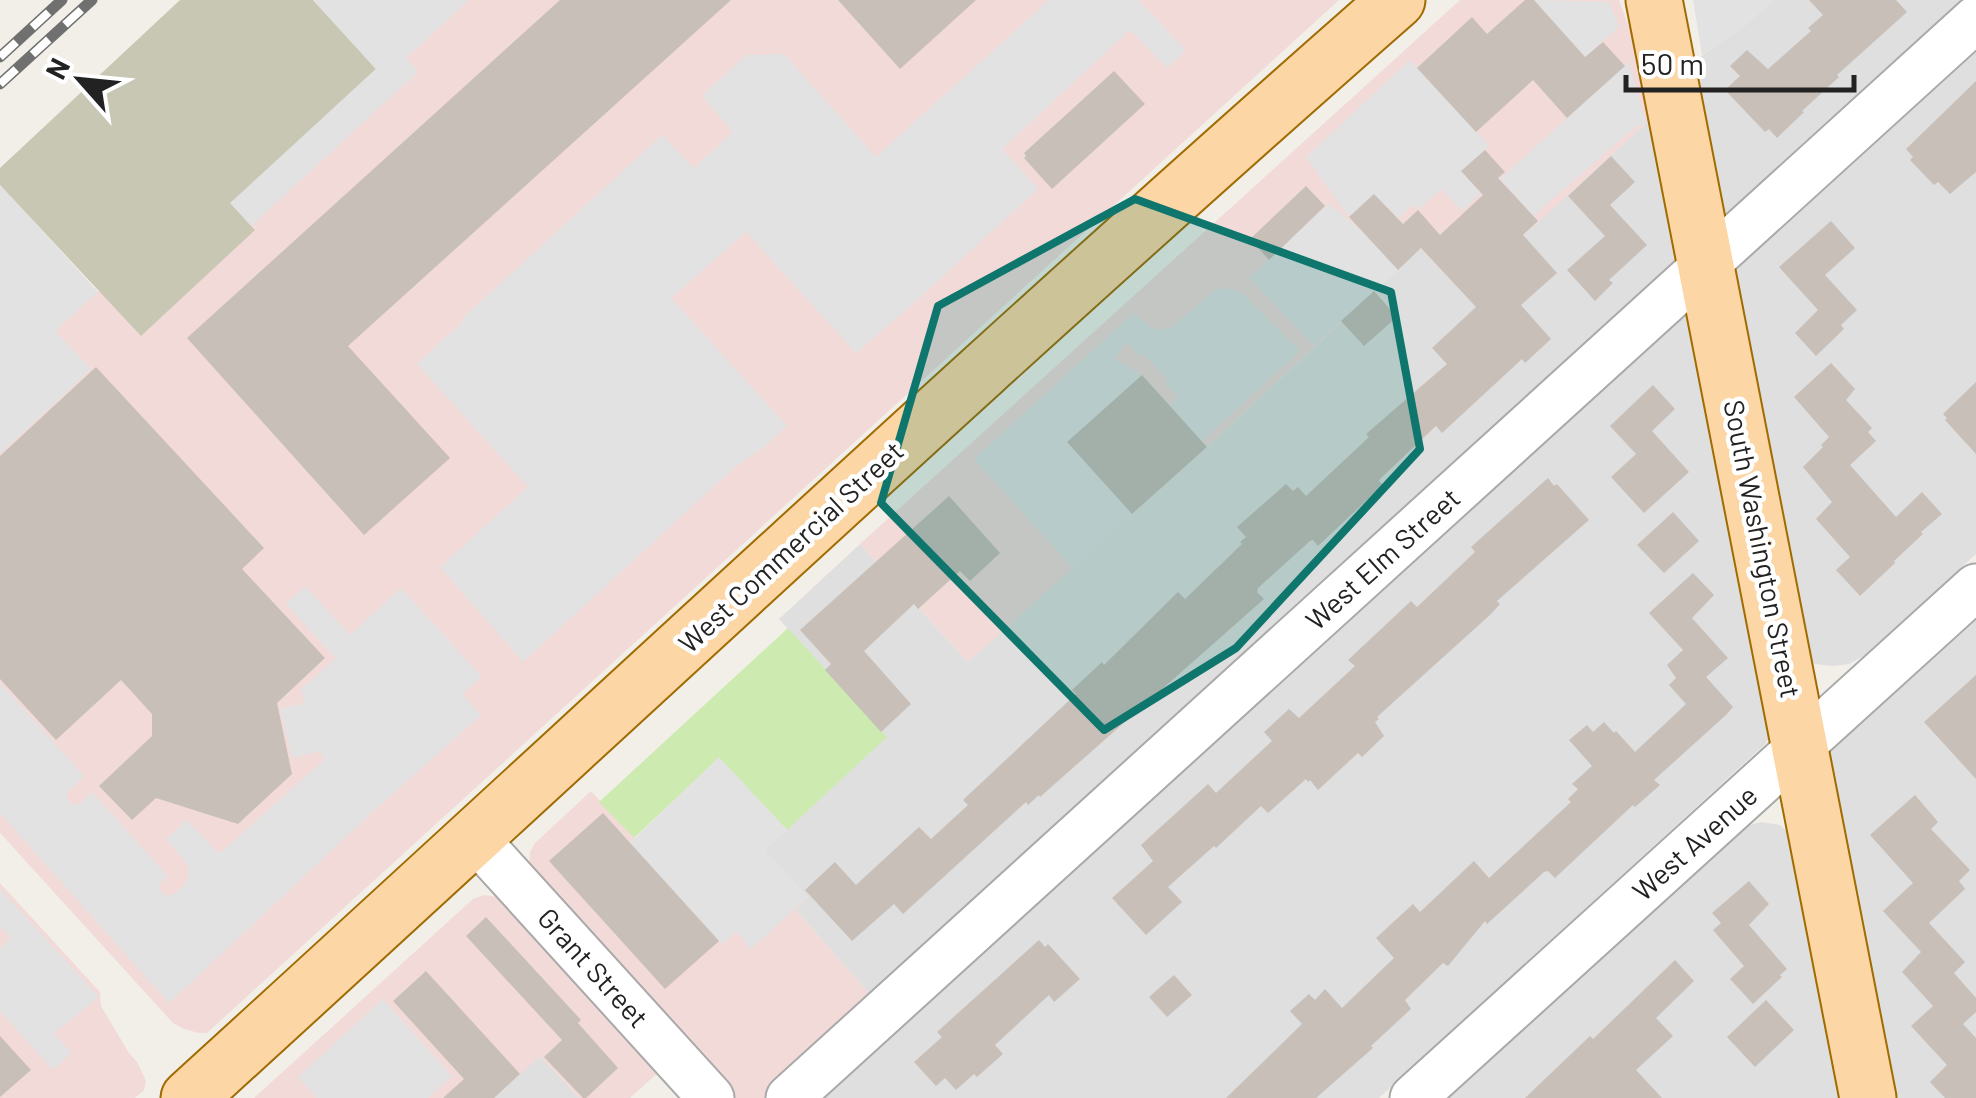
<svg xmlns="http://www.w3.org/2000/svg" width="1976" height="1098" font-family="Barlow,sans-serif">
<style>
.residential{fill:#e0dfdf}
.commercial{fill:#f2dad9}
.construction{fill:#c7c7b4}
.grass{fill:#cdebb0}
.parking{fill:#e2e2e2}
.building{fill:#c7bfb8}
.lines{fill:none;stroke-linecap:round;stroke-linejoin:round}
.minor-casing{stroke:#a9a9a9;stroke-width:49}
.major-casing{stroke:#a06b00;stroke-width:59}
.minor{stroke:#fff;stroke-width:45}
.major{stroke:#fcd6a4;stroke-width:55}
.rail-casing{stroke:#707070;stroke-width:11}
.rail{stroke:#fff;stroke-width:8;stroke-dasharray:22;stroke-linecap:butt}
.marked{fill:#0f766e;fill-opacity:0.2;stroke:#0f766e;stroke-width:8;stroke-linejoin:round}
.labels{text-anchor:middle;stroke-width:9;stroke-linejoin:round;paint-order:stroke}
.street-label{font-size:28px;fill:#222;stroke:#fff}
</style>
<rect width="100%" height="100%" fill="#f2efe9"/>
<path class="residential" d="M1773 0H1976V554L1865 655 1849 664 1833 666 1815 664 1805 657 1691 63 1744 26Z
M1653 117 1773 733 1764 745 1379 1098H816L872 997 795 909 808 897 764 850 886 737 779 619 860 544 967 661 1206 448 1421 248 1462 291Z
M1976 616V1098H1883L1825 758 1834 745Z
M1761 822 1780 825 1795 839 1852 1098H1445L1742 827Z
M540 1055 579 1098H494Z"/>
<path class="commercial" d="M313 0H1339L207 1033H199L184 1029 173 1023 0 833V185L98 292 255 229 230 203 376 69Z
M1460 0H1619L1630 30 1653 117 1462 292 1420 248 1206 448 968 662 860 544Z
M591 791 634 838 787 830 765 850 808 897 796 910 872 997 765 1098H734L529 870 530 852 535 843Z
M0 883 100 992 101 1006 129 1053 137 1062 146 1081 144 1090 135 1098H0Z
M484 895 497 897 507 904 661 1070 630 1098H579L540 1056 494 1098H254L473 899Z"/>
<path class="construction" d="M180 0H313L376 69 231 203 255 230 141 336 0 185V168Z"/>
<path class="grass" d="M788 628 887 737 787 830 719 758 634 838 599 802Z"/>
<path class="parking" d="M313 0H469L406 58 418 72 251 226 230 203 376 69Z
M1049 0H1138L1186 50 1167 68 1130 30 1002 149 1038 189 905 311 856 353 746 232 671 298 787 426 764 447 735 467 523 662 440 567 528 487 417 364 461 323 463 318 662 135 694 168 733 132 702 96 746 55 784 54 876 157Z
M1534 0 1609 2 1619 27 1585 57Z
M1693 0H1773L1744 26 1702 55Z
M1410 60 1489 146 1461 171 1481 193 1462 211 1441 189 1418 210 1412 205 1398 219 1374 194 1349 217 1306 157Z
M1629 62 1646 124 1635 127 1533 216 1500 179Z
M0 185 98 292 55 331 91 369 0 454Z
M1329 203 1367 236 1398 270 1314 345 1249 278Z
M1228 288 1240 291 1300 351 1201 442 1169 406 1178 397 1165 383 1168 380 1143 353 1140 356 1126 342 1114 359 1142 375 1068 442 1132 514 1073 568 974 459 1134 313 1151 328 1160 330 1172 327 1215 290Z
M305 586 350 635 401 588 482 677 462 694 481 715 378 807 169 1003 0 813V683L84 776 68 792 66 797 69 802 74 805 80 804 92 792 168 876 161 882 159 888 167 896 174 894 184 886 189 876 188 866 184 860 166 839 187 820 219 854 324 760 320 751 292 758 280 708 304 704 301 689 336 658 286 604Z
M719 757 787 830 765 850 808 897 750 950 742 937 735 932 722 944 630 843Z
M0 889 99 997 54 1033 71 1053 53 1070 0 1011V949L11 938 0 927Z
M383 999 452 1076 428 1098H317L298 1077Z"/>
<path class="building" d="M560 0H731L348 346 450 458 364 535 187 338Z
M838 0H976L900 69Z
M1525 0H1534L1585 57 1603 42 1625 66 1567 118 1533 80 1476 132 1417 68 1472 17 1487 34Z
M1809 0H1896L1907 12 1837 75 1839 77 1802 111 1804 112 1777 138 1769 129 1765 132 1725 90 1740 76 1730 66 1747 50 1768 69 1811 31 1808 28 1823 15Z
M1114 71 1145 104 1052 189 1024 158 1026 156 1024 153Z
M1976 81V172L1950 194 1938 182 1934 185 1910 160 1913 157 1906 149Z
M1485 150 1505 172 1498 178 1538 221 1523 235 1557 273 1521 305 1551 339 1525 363 1522 359 1442 433 1436 426 1381 478 1379 481 1383 485 1318 546 1313 540 1310 541 1258 588 1257 592 1264 599 1040 797 1039 795 1028 805 1026 802 903 914 894 904 852 941 805 890 835 862 856 885 919 827 931 839 968 805 963 800 1076 694 1072 690 1102 662 1104 665 1178 592 1185 599 1242 544 1240 542 1246 537 1237 527 1286 484 1293 491 1298 487 1306 496 1369 437 1366 434 1447 364 1432 348 1476 307 1421 248 1398 270 1349 217 1374 194 1403 224 1418 210 1440 235 1483 195 1461 171Z
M1611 156 1635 182 1610 205 1647 245 1609 280 1613 283 1595 301 1567 270 1605 236 1568 196Z
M1306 186 1325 206 1269 260 1250 239Z
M1831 221 1855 248 1825 275 1857 310 1841 325 1844 329 1816 356 1795 333 1818 310 1779 267Z
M1374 291 1397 317 1364 346 1341 321Z
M1831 363 1855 389 1846 400 1872 428 1868 432 1876 441 1850 465 1896 517 1922 492 1942 514 1921 532 1923 534 1894 561 1895 563 1860 596 1836 570 1850 557 1816 519 1832 502 1803 467 1823 447 1821 445 1829 437 1794 397Z
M96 367 264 548 242 569 325 658 277 703 292 774 238 824 156 798 132 820 99 786 152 736V714L121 680 56 740 0 679V456Z
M1142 375 1207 447 1132 514 1067 442Z
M1976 382V454L1945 420 1947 418 1943 414Z
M1653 385 1675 409 1652 431 1689 472 1644 513 1611 477 1636 454 1610 426Z
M1548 478 1554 486 1557 484 1589 520 1497 601 1500 604 1491 614 1377 717 1379 719 1375 722 1384 736 1362 757 1358 753 1318 790 1310 780 1308 782 1306 779 1268 813 1261 806 1216 848 1214 846 1168 887 1182 902 1146 935 1112 898 1153 861 1141 845 1208 784 1216 793 1272 741 1264 732 1289 709 1299 718 1355 666 1348 660 1411 601 1417 607 1475 552 1471 547Z
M949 496 1000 553 970 581 960 571 918 609 914 604 864 651 911 704 881 732 825 670 831 664 800 630Z
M1673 512 1699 541 1664 573 1637 545Z
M1693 573 1714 595 1692 618 1728 658 1706 677 1733 707 1726 715 1654 780 1660 785 1635 807 1633 805 1555 878 1548 871 1544 872 1487 924 1485 921 1448 966 1443 963 1405 1000 1411 1009 1371 1046 1373 1048 1316 1098H1226L1302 1024 1290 1011 1309 994 1315 1000 1325 989 1342 1008 1394 958 1376 938 1413 904 1420 912 1474 861 1489 878 1571 802 1568 799 1578 789 1572 784 1592 766 1569 740 1587 725 1593 732 1604 722 1614 733 1616 731 1635 752 1686 704 1669 685 1676 678 1667 665 1683 650 1649 613Z
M1976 675V779L1924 722Z
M1915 795 1938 822 1931 829 1970 870 1959 881 1965 889 1929 923 1965 962 1954 973 1976 998V1012L1963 1024 1976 1038V1098H1945L1930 1082 1947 1065 1911 1026 1933 1006 1902 972 1921 952 1883 911 1913 883 1870 835Z
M603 813 719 941 665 989 549 861Z
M1749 881 1769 904 1749 925 1787 969 1780 975 1782 977 1753 1004 1730 979 1744 966 1713 930 1721 923 1712 913Z
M486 917 581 1020 578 1023 618 1068 586 1098H583L544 1057 562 1040 466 936Z
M1039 940 1045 947 1048 944 1080 979 1054 1002 1049 995 995 1045 1003 1054 977 1077 974 1074 956 1090 945 1078 936 1086 914 1062 942 1037 937 1032Z
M1675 960 1694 981 1656 1018 1673 1036 1636 1070 1662 1098H1525L1590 1036 1593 1039Z
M426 971 520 1074 494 1098H443L464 1079 393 1001Z
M1174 975 1192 995 1167 1017 1149 997Z
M1766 1000 1794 1030 1755 1067 1727 1037Z
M0 1036 31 1070 0 1097Z"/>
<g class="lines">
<g class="minor-casing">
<path id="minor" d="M474 837 711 1098
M789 1098 1976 19
M1413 1098 1976 587"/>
</g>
<g class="major-casing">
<path id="major" d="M1654 0 1868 1098
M189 1098C591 732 988 359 1397 0"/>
</g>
<use href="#minor" class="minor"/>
<use href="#major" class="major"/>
<g class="rail-casing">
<path id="rail" d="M0 57 62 0
M0 84 92 0"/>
</g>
<use href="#rail" class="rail"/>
</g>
<path class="marked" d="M1135 199 1391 292 1420 449 1236 648 1104 730 881 503 938 306Z"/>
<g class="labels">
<g class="street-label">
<text transform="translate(791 547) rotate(-43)" y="10">West Commercial Street</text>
<text transform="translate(1762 549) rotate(79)" y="10">South Washington Street</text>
<text transform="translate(1383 559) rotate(-42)" y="10">West Elm Street</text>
<text transform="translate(1695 843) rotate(-42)" y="10">West Avenue</text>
<text transform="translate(593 968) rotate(48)" y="10">Grant Street</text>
</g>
</g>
<g transform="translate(80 80) rotate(297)" stroke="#ffffff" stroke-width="8" paint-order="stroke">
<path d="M0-8L18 38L0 25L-18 38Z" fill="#222222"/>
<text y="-15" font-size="28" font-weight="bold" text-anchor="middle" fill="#222222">N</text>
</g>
<path d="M1626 75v15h228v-15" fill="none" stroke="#222222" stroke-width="5"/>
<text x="1641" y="75" font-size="30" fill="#222222" stroke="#ffffff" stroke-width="8" paint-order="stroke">50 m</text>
</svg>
